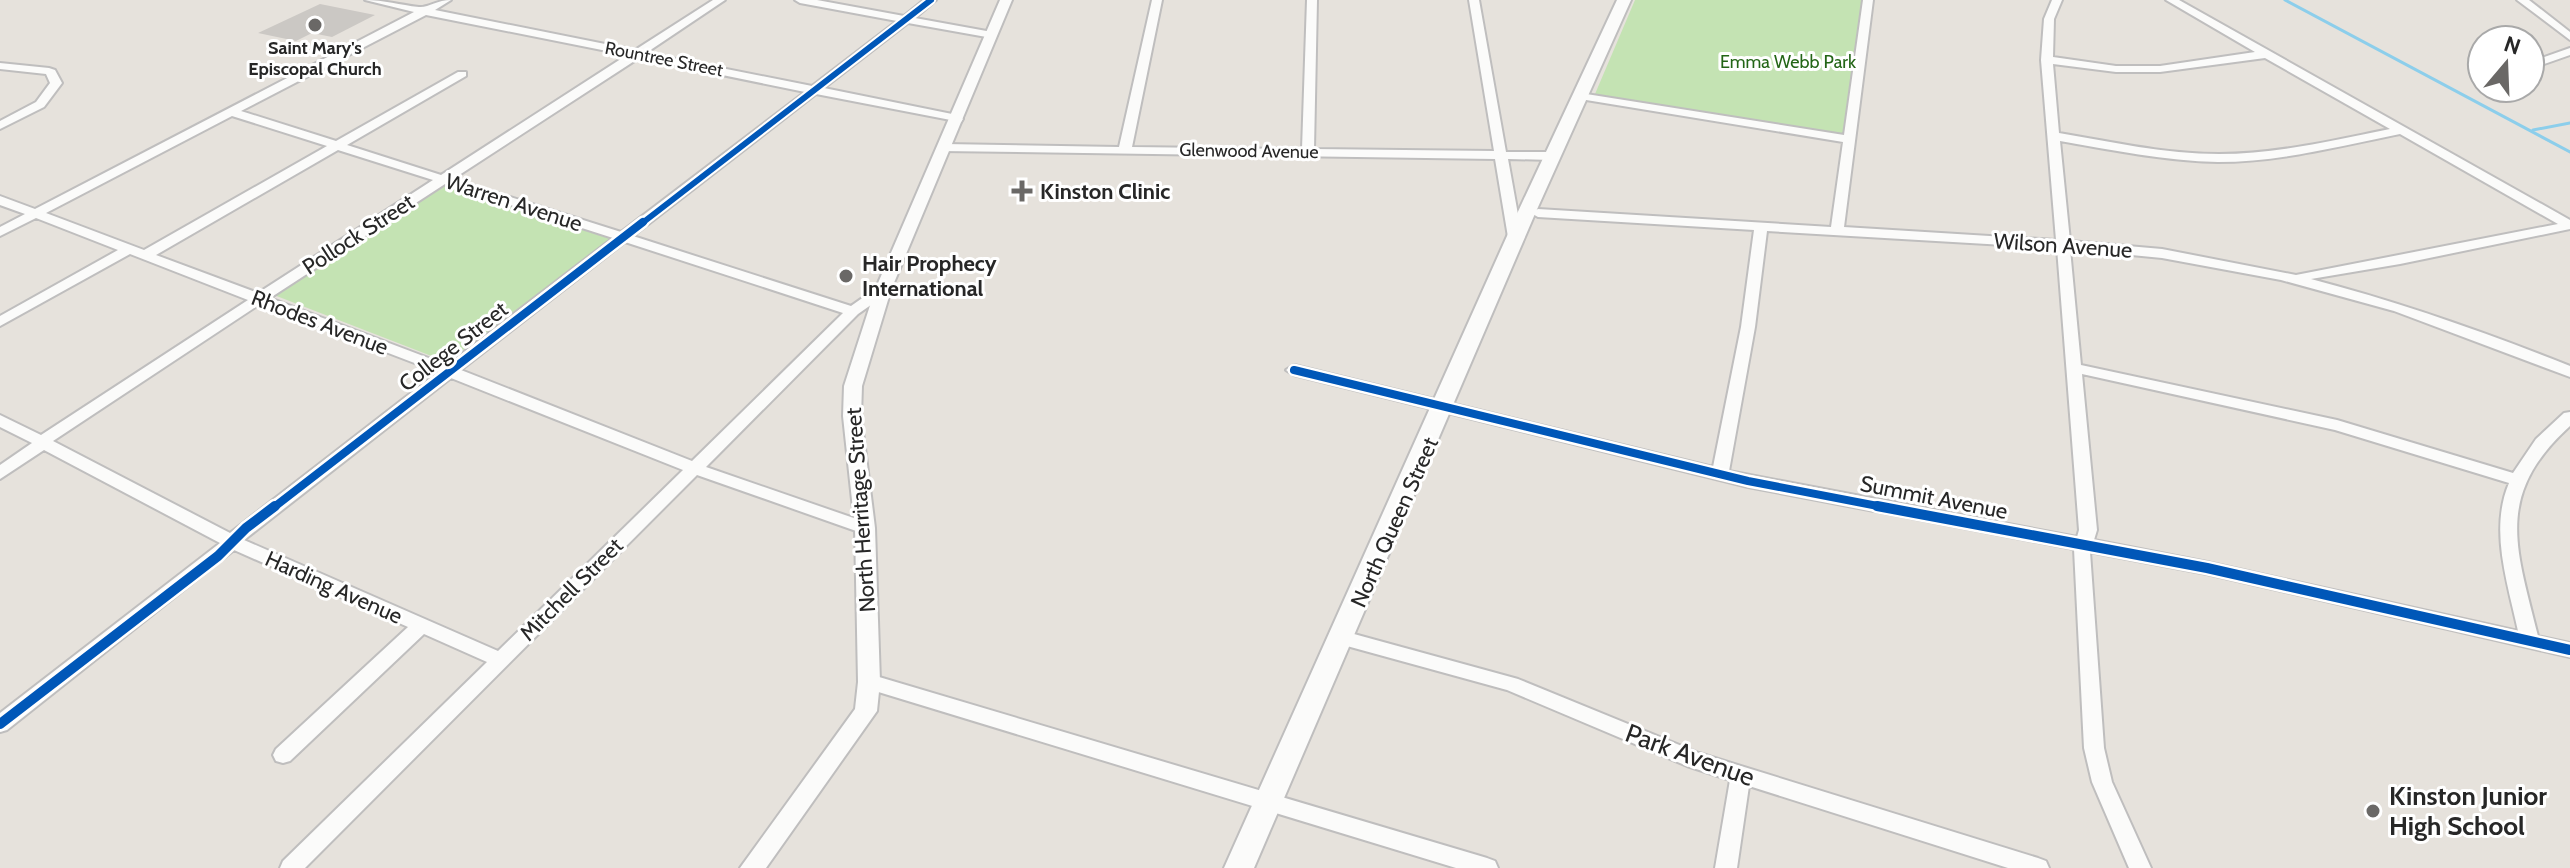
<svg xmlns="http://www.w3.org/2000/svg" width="2570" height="868" font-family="Cabin,sans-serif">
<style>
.green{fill:#c4e3b3}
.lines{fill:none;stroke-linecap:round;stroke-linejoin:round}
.stream{stroke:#8cceeb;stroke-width:3}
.building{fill:#cbc8c4}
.minor-casing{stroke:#bfbebe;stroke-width:4}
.tertiary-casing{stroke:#bfbebe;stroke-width:4}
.secondary-casing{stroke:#bfbebe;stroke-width:4}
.minor{fill:#fbfbfa;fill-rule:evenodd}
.tertiary{fill:#fbfbfa;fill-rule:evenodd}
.secondary{fill:#fbfbfa;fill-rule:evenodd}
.cycleway-far2-casing{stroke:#fff;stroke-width:10}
.cycleway-far1-casing{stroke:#fff;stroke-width:13}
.cycleway-casing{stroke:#fff;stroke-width:15}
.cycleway-far2{stroke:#0057b8;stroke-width:6}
.cycleway-far1{stroke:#0057b8;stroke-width:8}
.cycleway{stroke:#0057b8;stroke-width:10}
.poi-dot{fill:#6a6866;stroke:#fff;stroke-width:3}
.labels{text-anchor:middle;stroke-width:6;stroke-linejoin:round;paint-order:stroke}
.far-poi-label{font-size:18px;font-weight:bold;fill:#272727;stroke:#fff}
.far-street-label{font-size:18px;fill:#272727;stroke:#fff}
.far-park-label{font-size:18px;fill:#236516;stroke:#fff}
.poi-label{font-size:22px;font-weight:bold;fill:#272727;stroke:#fff;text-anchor:start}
.street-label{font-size:22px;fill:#272727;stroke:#fff}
.near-street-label{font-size:26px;fill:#272727;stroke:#fff}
.near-poi-label{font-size:26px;font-weight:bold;fill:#272727;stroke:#fff;text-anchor:start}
</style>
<rect width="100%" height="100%" fill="#e6e2dc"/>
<path class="green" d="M1635 0H1862L1845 135 1595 94Z
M444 185 611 239 447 362 274 295Z"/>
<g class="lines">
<path class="stream" d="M2285 0 2570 152
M2533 130 2570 123"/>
</g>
<path class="building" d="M320 4 375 15 332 37 312 33 296 41 258 33Z"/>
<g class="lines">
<g class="minor-casing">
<path id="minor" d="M365 0C384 0 400 5 419 7 428 8 437 0 451 0L435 10 635 50 713 0H725L646 53 812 86 897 21 800 3 795 0H817L904 16 924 0H936L915 18 992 32 997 35 992 38 908 23 824 88 957 115 963 119 961 122 816 94 633 236 851 306 878 287H888L890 290 888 293 858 314 706 467 871 524 874 528 871 532H859L697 475 305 868H280L283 861 487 662 424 634 290 761 283 763 276 761 273 755 276 749 408 627 234 550 7 730 0 732V713L220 543 44 450 0 479V465L32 443 0 427V415L41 435 248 300 130 254 0 326V316L118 250 36 218 0 236V227L25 214 0 205V196L35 209 414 12ZM426 15 627 55 441 175 347 145 466 76V72H458L336 141 241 111ZM639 58 805 92 621 232 453 179ZM232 116 327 146 144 250 46 213ZM338 150 433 180 258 293 156 255ZM445 184 613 238 447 365 270 298ZM625 242 843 313 692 461 461 370ZM260 304 438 372 230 533 53 441ZM451 378 683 470 498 651 244 540Z
M1152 0H1162L1132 147 1302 149 1307 0H1317L1314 149 1494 151 1469 0H1479L1506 152H1553L1559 156 1553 160 1508 159 1522 237 1515 241 1508 237 1495 159 941 151V145L945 144 1119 147Z
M1863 0H1873L1844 227 2056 240 2041 60 2044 19 2052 0H2062L2054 19 2053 57 2116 66H2160L2255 52 2166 0H2179L2570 220V229L2400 264 2311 279C2399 302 2485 332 2570 366V377L2394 311 2281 280 2162 258 2070 249 2081 365 2337 420 2513 473 2536 439 2564 413 2570 412V426C2494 495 2516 547 2538 636L2570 643V657L2207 574 2090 552 2104 748 2112 782 2151 868H2129L2092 782 2084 748 2074 549 1748 487 1294 375 1286 370 1294 365 1713 467 1741 327 1754 230 1538 217 1531 213 1538 209 1831 227 1843 142 1580 99 1574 96 1580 93 1844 135ZM2265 58 2390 129C2334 140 2277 154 2219 154 2165 154 2112 142 2059 133L2053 64 2116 72H2160ZM2400 134 2558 224 2296 275 2162 249 2070 241 2060 141C2112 150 2165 161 2218 162 2280 162 2340 146 2400 134ZM1767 231 2057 248 2079 530 2077 537 1729 471 1755 327ZM2082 374 2335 430 2509 483C2489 530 2508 584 2518 631L2207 562 2094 540 2097 530Z
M2517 0H2529L2570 32V40Z
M2570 48V55L2530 69V62Z
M0 63 49 68 55 70 62 83 44 107 0 129V121L36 102 50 83 46 74 0 69Z
M1343 631 1518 679 1699 753 2038 858 2046 861 2049 868H2008L1749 786 1737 868H1715L1730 780 1687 766 1507 690 1336 643 1334 638 1336 633Z
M869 674 1487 858 1495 861 1498 868H1456L862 687 859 682 862 677Z"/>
</g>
<g class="tertiary-casing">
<path id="tertiary" d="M1000 0H1012L891 290 862 386 861 416 875 528 880 682 877 711 766 868H740L855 709 858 682 855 528 843 416 844 386 875 290Z"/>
</g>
<g class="secondary-casing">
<path id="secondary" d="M1617 0H1631L1534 216 1254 868H1224L1516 216Z"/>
</g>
<use href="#minor" class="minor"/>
<use href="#tertiary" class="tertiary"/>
<use href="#secondary" class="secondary"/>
<g class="cycleway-far2-casing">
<path id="cycleway-far2" d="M641 224 931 0"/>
</g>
<g class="cycleway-far1-casing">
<path id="cycleway-far1" d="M1294 370 1748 481 1888 508
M273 508 643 222"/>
</g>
<g class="cycleway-casing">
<path id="cycleway" d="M1877 506 2207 568 2570 650
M0 724 218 556 246 528 275 506"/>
</g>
<use href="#cycleway-far2" class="cycleway-far2"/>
<use href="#cycleway-far1" class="cycleway-far1"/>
<use href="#cycleway" class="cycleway"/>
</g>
<g class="poi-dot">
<circle cx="315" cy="25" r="8"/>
<path d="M1018 179h8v8h8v8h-8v8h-8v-8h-8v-8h8z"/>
<circle cx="846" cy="276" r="8"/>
<circle cx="2373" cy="811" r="8"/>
</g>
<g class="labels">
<g class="far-poi-label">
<text x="315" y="54">Saint Mary's<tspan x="315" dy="21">Episcopal Church</tspan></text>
</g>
<g class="far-street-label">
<text transform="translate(664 59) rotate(11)" y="6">Rountree Street</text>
<text transform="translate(1249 151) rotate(1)" y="6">Glenwood Avenue</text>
</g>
<g class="far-park-label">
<text x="1788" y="68">Emma Webb Park</text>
</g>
<g class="poi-label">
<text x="1040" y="199">Kinston Clinic</text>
<text x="862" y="271">Hair Prophecy<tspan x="862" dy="25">International</tspan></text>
</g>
<g class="street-label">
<text transform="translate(514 202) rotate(18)" y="8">Warren Avenue</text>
<text transform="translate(358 234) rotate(-33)" y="8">Pollock Street</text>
<text transform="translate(2063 245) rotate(4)" y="8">Wilson Avenue</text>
<text transform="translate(320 322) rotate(21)" y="8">Rhodes Avenue</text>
<text transform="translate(453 346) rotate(-38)" y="8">College Street</text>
<text transform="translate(1934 497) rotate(11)" y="8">Summit Avenue</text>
<text transform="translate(860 510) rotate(-94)" y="8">North Herritage Street</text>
<text transform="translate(1394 522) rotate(-66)" y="8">North Queen Street</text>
<text transform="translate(334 587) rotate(24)" y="8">Harding Avenue</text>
<text transform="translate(571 589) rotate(-45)" y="8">Mitchell Street</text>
</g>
<g class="near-street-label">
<text transform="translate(1690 755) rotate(20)" y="9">Park Avenue</text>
</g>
<g class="near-poi-label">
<text x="2389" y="805">Kinston Junior<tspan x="2389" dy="30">High School</tspan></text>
</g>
</g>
<g transform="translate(2506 64) rotate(19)"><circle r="38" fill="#ffffff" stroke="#a9a9a9" stroke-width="2"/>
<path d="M0-6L14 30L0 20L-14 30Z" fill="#6a6866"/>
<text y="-12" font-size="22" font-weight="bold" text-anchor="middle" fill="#272727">N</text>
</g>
</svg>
